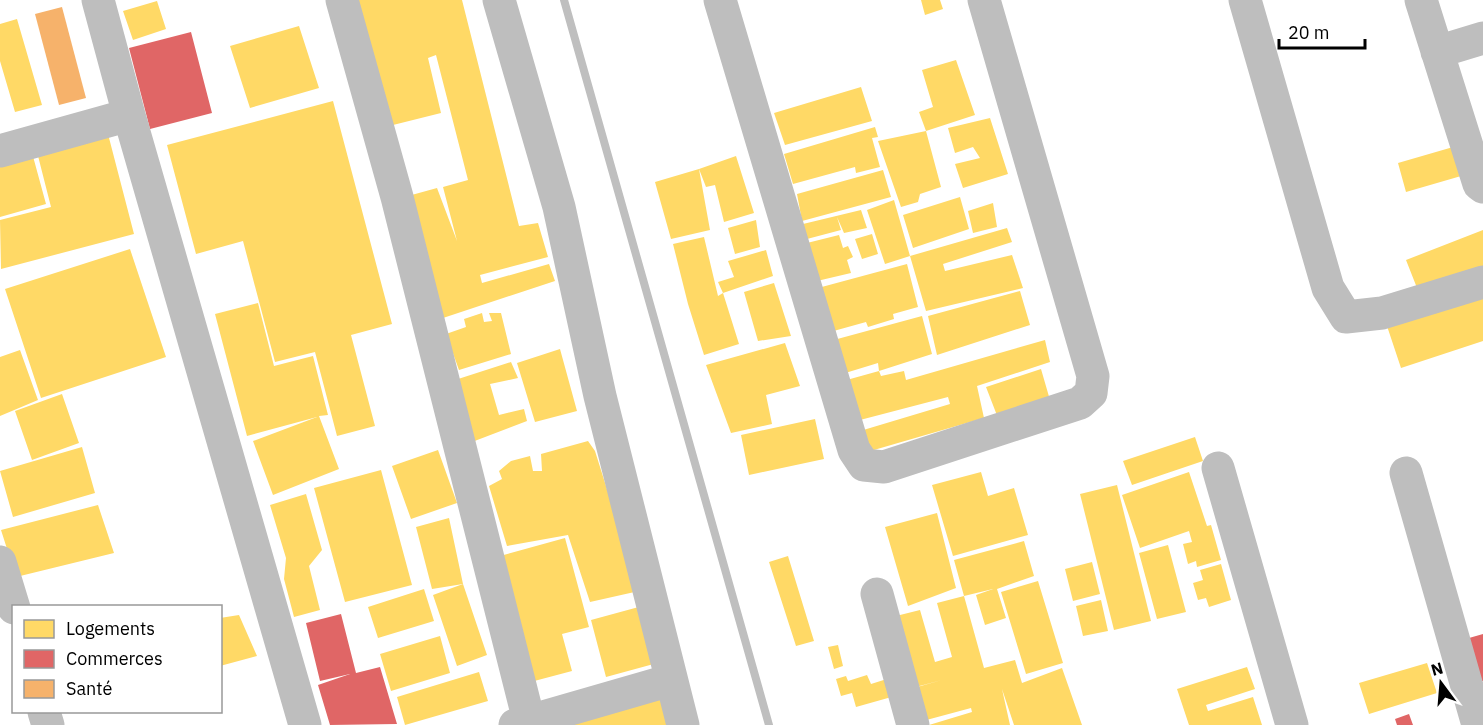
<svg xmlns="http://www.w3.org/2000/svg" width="1483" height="725" font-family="'IBM Plex Sans',sans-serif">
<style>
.homes{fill:#ffd966}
.shops{fill:#e06666}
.health{fill:#f6b26b}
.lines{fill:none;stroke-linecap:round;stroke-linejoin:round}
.stream{stroke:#bfbfbf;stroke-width:8}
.minor{stroke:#bebebe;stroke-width:33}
</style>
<rect width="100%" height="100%" fill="#fff"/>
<path class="homes" d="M354 0H462L519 226 538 223 548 257 480 275 482 283 549 264 555 281 443 318 408 196 437 188 457 241 443 187 468 180 436 55 428 58 441 113 385 127Z
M921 0H940L943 9 925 15Z
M157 1 166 29 133 40 123 11Z
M17 19 42 105 15 112 0 61V24Z
M299 26 319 88 250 108 230 46Z
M956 60 975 115 926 131 919 112 933 107 922 70Z
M861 87 872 121 785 145 774 113Z
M333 101 392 324 351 335 375 426 337 436 315 352 275 362 243 241 196 254 167 145Z
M990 118 1008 174 963 188 955 164 980 158 973 147 955 153 948 128Z
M875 127 878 137 872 138 880 167 856 173 855 167 793 184 784 154Z
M926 131 941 187 920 194 918 202 901 207 878 141Z
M108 134 134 234 1 269 0 220 51 207 37 152Z
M1460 145 1468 174 1406 192 1398 163Z
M31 149 46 204 0 217V157Z
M736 156 754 213 724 222 715 185 706 187 699 169Z
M699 169 710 230 671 239 655 182Z
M883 170 891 197 802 221 797 194Z
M960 197 969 229 913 248 903 215Z
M894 200 910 256 885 264 867 210Z
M993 203 997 227 973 233 968 211Z
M861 210 867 228 844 233 837 217 841 230 807 239 803 224Z
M756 220 760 247 735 254 728 228Z
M1007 228 1012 242 943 264 945 271 1012 255 1023 288 926 311 910 256Z
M1483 230V269L1419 293 1406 260Z
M872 234 878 254 862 259 855 239Z
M839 235 843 248 848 246 853 257 847 260 851 273 817 281 807 243Z
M704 237 718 296 723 293 718 282 734 277 728 261 766 250 773 276 723 293 739 344 704 355 688 304 673 244Z
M130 249 166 357 41 398 5 289Z
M907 264 918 307 893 314 894 319 868 327 866 322 830 332 818 288Z
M774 283 791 336 758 341 744 292Z
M1483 290V341L1401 368 1386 323Z
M1020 291 1030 325 937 355 928 316Z
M258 303 274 366 313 356 328 415 319 416 339 469 273 495 253 441 317 417 247 436 215 314Z
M482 313 484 322 492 321 489 313H501L511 354 459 370 446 334 466 327 464 319Z
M922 316 932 354 879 371 881 376 904 371 906 380 1045 340 1050 362 977 386 984 418 867 452 860 431 950 404 948 397 860 420 843 381 879 371 878 363 842 374 830 341Z
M785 343 800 386 766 395 772 424 731 433 706 365Z
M560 349 577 411 535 422 517 363Z
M20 350 38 400 0 416V357Z
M511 362 518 378 490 384 499 415 524 409 527 421 472 442 455 380Z
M1041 369 1050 400 998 418 986 387Z
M62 394 79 443 32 460 15 411Z
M815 419 824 459 749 475 741 435Z
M1195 437 1203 461 1132 485 1123 461Z
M588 441 595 451 639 591 590 602 568 535 507 546 489 486 502 479 499 471 511 461 530 456 533 471H542L541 454Z
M82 447 95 493 13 517 0 471Z
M438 450 457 503 411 519 392 466Z
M381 470 412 585 345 602 314 488Z
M981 472 988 496 1014 488 1028 535 953 556 932 485Z
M1189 472 1207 526 1211 525 1221 560 1197 567 1196 561 1188 564 1183 544 1192 542 1189 531 1140 548 1122 495Z
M1117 485 1151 621 1114 630 1080 494Z
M306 494 322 550 309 566 320 610 294 617 284 579 286 558 270 505Z
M98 505 114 553 16 577 1 530Z
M937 513 956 588 908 606 885 527Z
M449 518 463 584 432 589 416 527Z
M565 538 589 627 562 634 572 671 523 684 489 559Z
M1024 541 1034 576 997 589 1006 618 985 625 976 595 993 589 964 596 954 560Z
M1168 545 1186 612 1157 619 1139 553Z
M788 556 814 641 796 646 769 562Z
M1092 562 1100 594 1073 601 1065 569Z
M1221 564 1231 600 1209 607 1206 598 1198 600 1193 583 1203 580 1200 570Z
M1038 581 1063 663 1026 674 1001 592Z
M463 584 487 655 457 666 433 595Z
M424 589 434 621 378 638 368 607Z
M964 596 984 668 1015 660 1022 683 1062 668 1082 725H1014L1002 689 1010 725H929L972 712 971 708 919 722 910 689 942 680 912 688 892 617 920 610 935 662 952 657 937 603Z
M1101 600 1108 631 1083 636 1076 606Z
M646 605 661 662 606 677 591 620Z
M239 615 257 656 220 666V618Z
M440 636 450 673 391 691 380 654Z
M838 645 843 666 834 669 828 647Z
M1427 663 1437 693 1369 714 1359 683Z
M1247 667 1255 689 1206 705 1208 711 1253 697 1262 725H1189L1177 689Z
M479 672 488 701 405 725 397 697Z
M867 675 871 684 890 678 895 696 856 707 852 693 841 696 836 679 846 676 848 681Z
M660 696 669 725H563Z"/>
<path class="shops" d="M191 32 212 113 150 129 129 48Z
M341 614 356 673 380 667 397 724 330 725 318 685 350 674 320 681 306 623Z
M1483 634V681L1475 684 1462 640Z
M1409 714 1413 725H1397L1395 719Z"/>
<path class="health" d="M62 7 86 98 59 105 35 14Z"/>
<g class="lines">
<path class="stream" d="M564 0 769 725"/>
<path class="minor" d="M98 0 129 115 305 725
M342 0 397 197 529 721
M499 0 559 207 600 396 683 725
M720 0 854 450 864 465 884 467 1080 403 1091 393 1093 376 984 0
M1245 0 1328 288 1346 317 1382 313 1483 282
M1421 0 1479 184 1483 187
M1437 52 1483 38
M0 151 129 115
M1218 468 1292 725
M1406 473 1478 725
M0 562 14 608
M877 594 913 725
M44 712 48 725
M515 725 671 680"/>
</g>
<rect x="12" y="605" width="210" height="108" fill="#ffffff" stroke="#999999" stroke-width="1.5"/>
<rect x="24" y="620" width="30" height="18" fill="#ffd966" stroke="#999999" stroke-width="1.5"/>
<text x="66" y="635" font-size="18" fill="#000000">Logements</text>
<rect x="24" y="650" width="30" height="18" fill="#e06666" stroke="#999999" stroke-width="1.5"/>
<text x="66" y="665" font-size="18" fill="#000000">Commerces</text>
<rect x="24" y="680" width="30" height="18" fill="#f6b26b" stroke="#999999" stroke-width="1.5"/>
<text x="66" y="695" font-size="18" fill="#000000">Santé</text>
<g transform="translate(1441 683) rotate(344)" stroke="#ffffff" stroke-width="4.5" paint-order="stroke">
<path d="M0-4.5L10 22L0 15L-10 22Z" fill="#000000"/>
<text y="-9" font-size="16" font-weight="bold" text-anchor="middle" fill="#000000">N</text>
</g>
<path d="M1279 39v9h86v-9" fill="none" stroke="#000000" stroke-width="3"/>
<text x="1288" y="39" font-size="18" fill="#000000" stroke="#ffffff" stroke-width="4.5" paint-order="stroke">20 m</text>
</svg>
